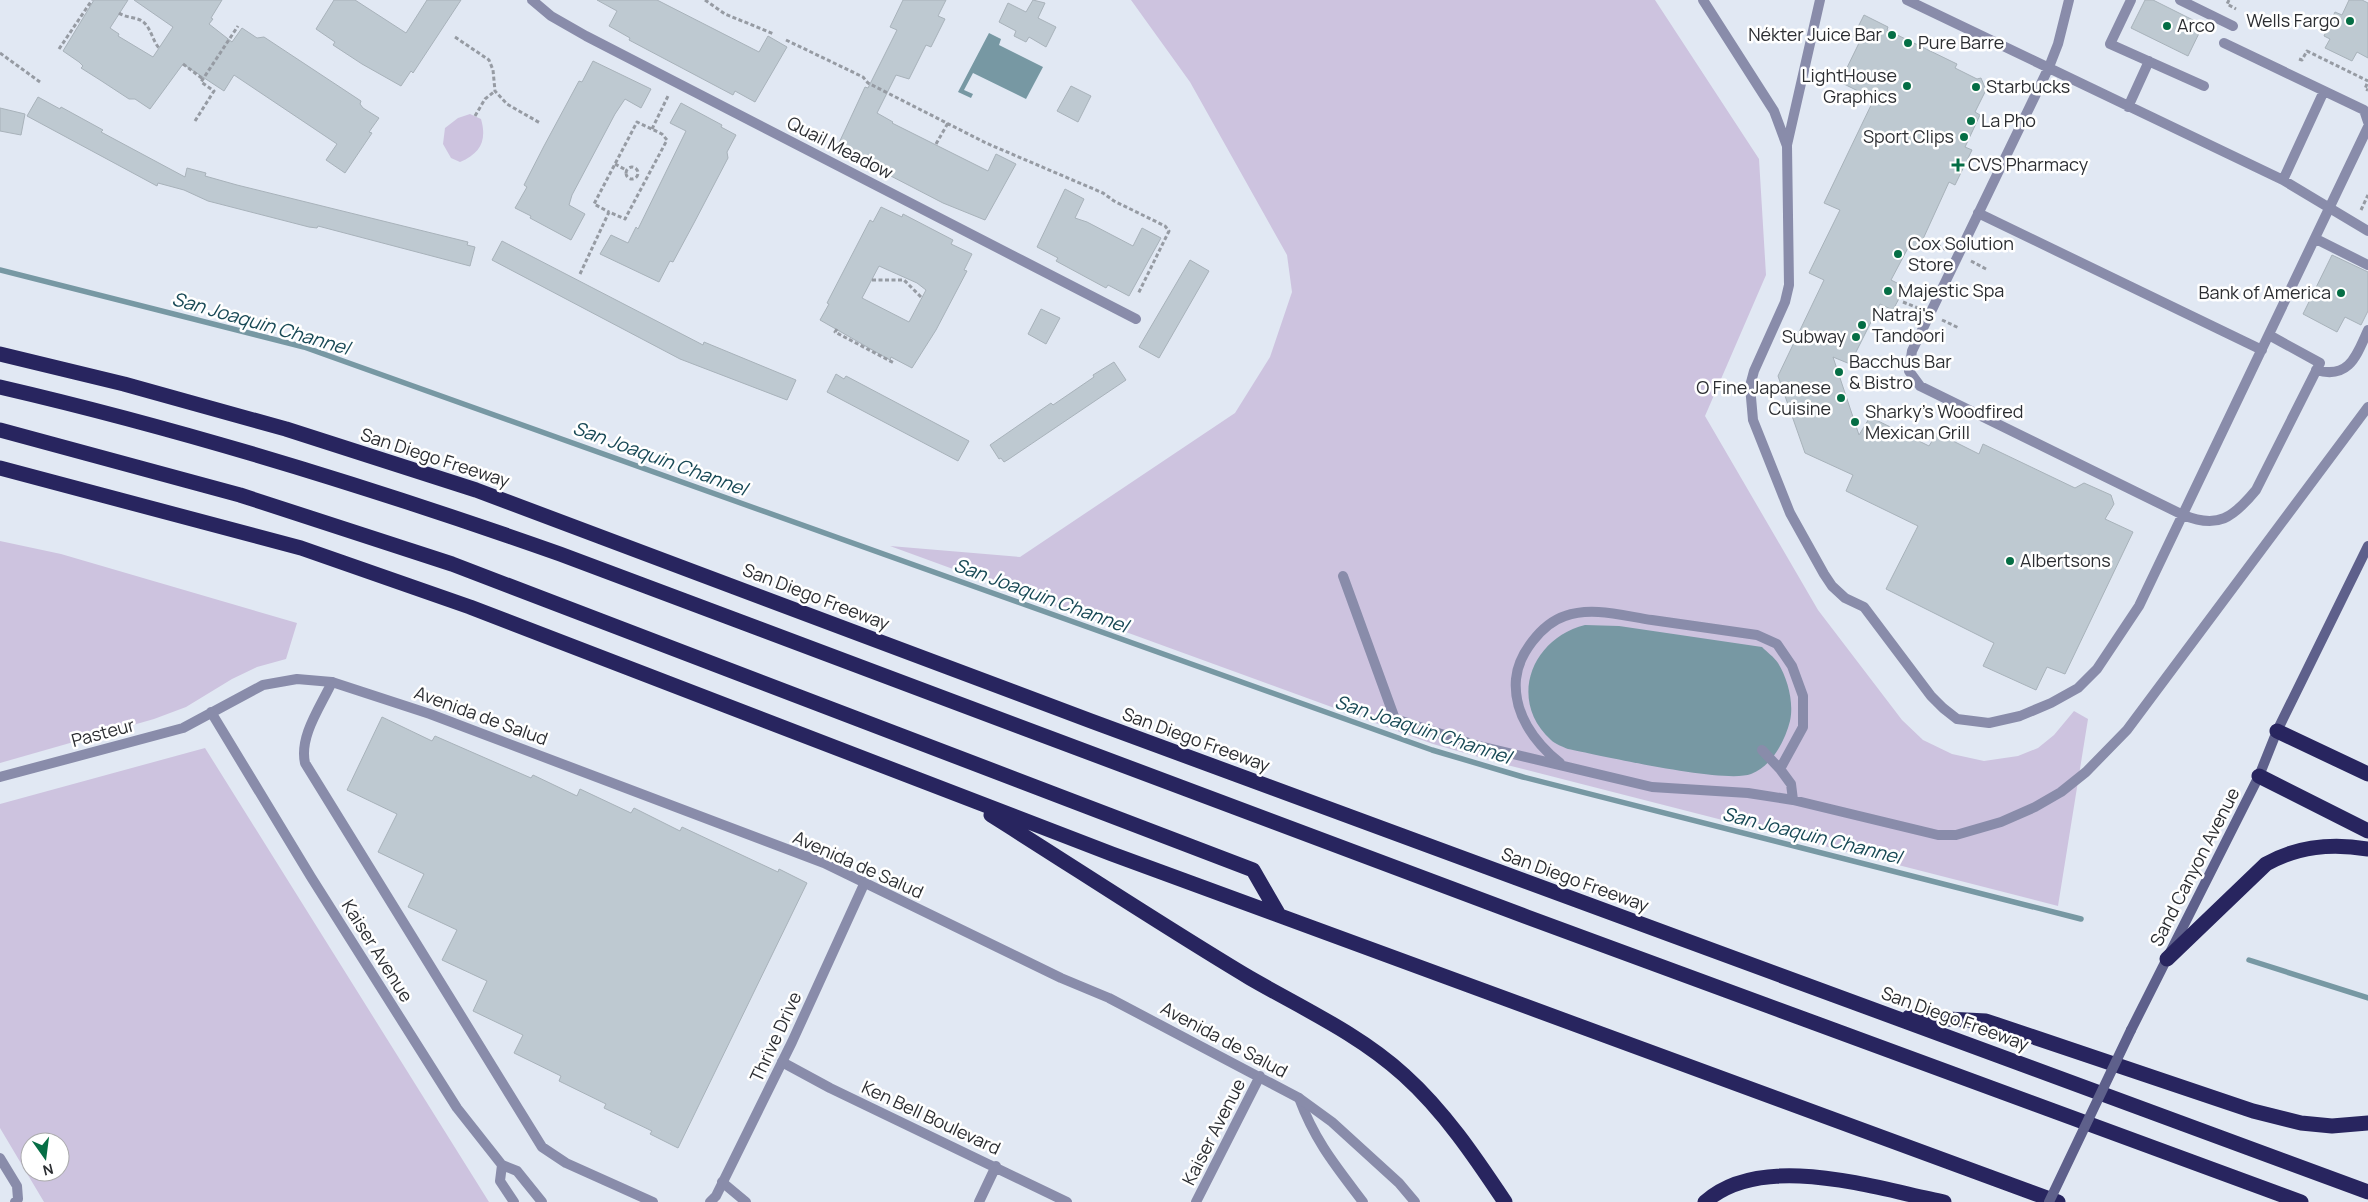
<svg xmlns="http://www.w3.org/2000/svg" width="2368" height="1202" font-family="Manrope,sans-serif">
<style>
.green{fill:#cdc3df;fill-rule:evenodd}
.water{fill:#7798a3}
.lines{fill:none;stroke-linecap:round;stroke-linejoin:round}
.stream{stroke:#7798a3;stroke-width:5.5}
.building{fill:#bec9d1;stroke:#a8b2ba;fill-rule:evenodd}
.path{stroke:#969ba3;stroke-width:3;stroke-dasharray:4 2.5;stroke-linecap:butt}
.service{stroke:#898caa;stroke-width:10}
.minor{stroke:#898caa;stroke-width:10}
.secondary{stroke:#5e608b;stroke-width:10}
.motorway{stroke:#28255f;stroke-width:15}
.secondary-bridge{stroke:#5e608b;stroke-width:10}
.poi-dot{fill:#056e45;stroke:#fff;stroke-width:2}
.labels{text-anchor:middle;stroke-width:5;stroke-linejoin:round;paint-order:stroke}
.poi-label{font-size:18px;fill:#2c2e32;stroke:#fff;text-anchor:start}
.street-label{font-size:18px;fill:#2c2e32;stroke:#fff}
.water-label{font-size:19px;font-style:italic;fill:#184956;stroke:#fff}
</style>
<rect width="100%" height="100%" fill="#e1e8f3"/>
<path class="green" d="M1131 0H1655L1759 159 1766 275 1705 416 1818 610 1902 720 1923 740 1952 754 1984 761 2018 756 2038 748 2054 735 2074 711 2088 719 2058 906 1507 765 1433 744 890 546 1020 557 1235 413 1270 357 1292 292 1287 255 1190 82Z
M470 114 481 119C487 140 481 153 460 162L451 158 443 144 445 128 458 118Z
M0 541 61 554 297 623 286 659 257 667 232 679 186 707 154 719 0 763Z
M205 748 489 1202H44L0 1128V804ZM30 1142H60V1172H30Z"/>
<path class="water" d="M989 33 1001 39 999 45 1043 67 1026 99 973 73 964 90 973 94 971 98 958 92Z
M1585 625 1619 626 1762 647C1767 652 1774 657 1778 663 1788 679 1794 703 1790 721 1785 741 1772 766 1751 774 1725 784 1603 756 1568 749 1563 747 1555 744 1551 740 1507 700 1532 638 1585 625Z"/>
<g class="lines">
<path class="stream" d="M0 270 304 347 1432 750 1523 777 2081 919
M2249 960 2368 998"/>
</g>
<path class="building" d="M94 0H128L110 28 119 34 118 36 153 57 173 27 134 0H222L211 18 213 19 209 24 232 42 242 28 257 38 264 37 361 101 360 104 363 108 379 118 369 132 372 133 345 173 326 160 337 144 234 75 224 91 183 64 150 109 135 99H129L100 80 81 68 83 66 79 62 63 51Z
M334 0H355L406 33 427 0H461L413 73 411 71 401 86 362 64 333 45 335 42 316 29Z
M597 0H657L759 52 768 36 787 47 755 102 735 91 733 95 629 40 630 38 609 26 617 11Z
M903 0H946L938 16 945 19 931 47 926 45 909 79 896 75 877 113 893 122 892 123 988 171 996 154 1016 164 985 220 943 203 858 159 859 156 838 145 865 87 868 88 897 30 890 27Z
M1033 0 1045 3 1038 18 1056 27 1046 47 1029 37 1026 42 1014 36 1016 31 999 22 1008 3 1026 12Z
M2145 0H2153L2203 25 2188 56 2131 28Z
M2349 0H2362L2368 3V58L2357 52 2352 61 2325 48 2330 39 2324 36 2335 12 2342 15Z
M1864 15 1888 27 1887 30 1957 64 1955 68 1977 79 1981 78 1986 90 1975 112 1980 115 1965 147 1972 150 1955 185 1949 182 1918 250 1909 246 1891 280 1905 287 1893 310 1880 304 1850 364 1833 357 1859 435 1870 417 1929 446 1937 433 1979 454 1983 444 2075 488 2084 483 2111 495 2114 504 2105 519 2133 532 2065 674 2047 667 2036 690 1983 666 1994 643 1886 589 1918 526 1846 491 1853 475 1805 453 1778 376 1824 280 1809 273 1840 210 1824 203 1874 99 1840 82 1860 41 1853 37Z
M593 61 651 89 641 108 625 99 615 114 572 195 569 205 585 214 571 240 530 218 531 216 515 208 527 187 524 185 544 146 579 81 582 82Z
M1071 86 1091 96 1078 122 1057 111Z
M38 97 60 109 61 107 103 130 101 132 185 177 187 168 206 173 205 176 237 185 468 242 467 245 475 247 470 266 318 226 317 228 309 227 208 201 184 190 158 183 157 186 27 116Z
M681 103 722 125 721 127 736 135 727 152 728 158 694 223 673 262 670 261 659 282 600 254 611 235 628 243 636 227 638 229 686 131 670 123Z
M0 108 25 114 21 135 0 131Z
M1065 189 1084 199 1075 218 1087 222 1133 246 1142 228 1161 238 1129 296 1108 285 1106 288 1056 261 1058 258 1037 247Z
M881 207 902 217 903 214 953 240 951 244 972 254 964 270 967 271 936 330 912 368 891 357 890 360 820 320 829 304 827 303 870 220 873 222ZM879 266 917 283 926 290 909 322 862 298Z
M502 241 703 345 704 342 796 380 787 400 680 359 492 260Z
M2332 255 2368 272V311L2361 325 2345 317 2337 332 2303 314Z
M1190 260 1209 271 1159 358 1139 347Z
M1041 309 1060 318 1046 344 1028 334Z
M1114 362 1126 380 1009 459 1004 462 1001 458 999 459 990 445 1051 403 1053 405 1094 377 1093 375Z
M836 374 844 379 846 376 969 441 958 461 827 392Z
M382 717 432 741 435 736 531 778 533 775 577 796 580 789 631 813 634 808 680 831 682 827 778 872 779 869 807 883 678 1148 650 1134 652 1131 604 1108 606 1104 559 1081 561 1076 514 1053 523 1035 473 1011 487 981 442 960 457 930 408 907 424 874 378 852 397 814 347 790Z"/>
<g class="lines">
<path class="path" d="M705 0 725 14 774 34
M2229 0 2227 4 2236 9
M119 13C126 18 136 17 142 21 151 27 152 40 159 48
M455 37 489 60 493 70 495 91 507 104 540 123
M786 40 863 77 868 83 986 143 1103 193 1114 201 1165 226 1169 231 1138 294
M59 49 92 0
M0 53 40 82
M2299 59 2302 60 2307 51 2368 81 2365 89 2368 90
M183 64 203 79
M475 116 485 99 495 91
M195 121 214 91 201 82 238 26
M652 129 669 94
M936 144 948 123
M615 164 626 170
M626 173a6 6 0 1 1 12 0a6 6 0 1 1-12 0Z
M2361 210 2368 195
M1931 242 1947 250
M1971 261 1988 270
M580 274 609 212 625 219 667 140 662 134 637 122 594 204 609 212
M872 280H904L922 298
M1903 302 1918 308
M1942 320 1959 328
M837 329 835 332 894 363"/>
<path class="service" d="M1703 0 1774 111 1787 146 1789 285 1785 302 1754 371 1750 386 1753 420 1790 513 1824 574 1832 586 1845 598 1864 607 1931 696 1943 708 1957 719 1989 723 2020 716 2051 703 2078 688 2097 669 2139 606 2368 127
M1907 0 2283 180 2368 231
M2069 0 2058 44 2049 67 1912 351 1909 371 1920 386 2183 515C2218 529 2233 518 2256 490L2320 363 2269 335
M2131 0 2110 44 2204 86
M2180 0 2233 26
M2224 43 2364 110 2368 122
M2128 107 2149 61
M1787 145 1820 0
M2283 180 2324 91
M1978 213 2262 350
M2316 239 2368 265
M2316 370C2350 380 2357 354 2368 330
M1343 576 1395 719 1475 745 1652 787 1748 793 1793 800 1938 835H1956L2001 822 2035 807 2061 792 2086 772 2127 730 2368 407
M332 682C321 706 299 736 305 763L542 1147 566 1163 653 1202
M1762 750 1780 769
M1560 763C1534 742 1513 713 1516 679 1518 655 1541 624 1565 616 1592 606 1624 616 1652 620 1687 625 1722 630 1757 635L1777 644 1792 666 1803 696V727L1780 769 1791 784 1793 800
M782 1062 830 1088 1067 1202
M1299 1098C1315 1141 1335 1165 1363 1202
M0 1158 17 1186 18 1199 15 1202
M722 1182 746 1202
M979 1202 996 1166"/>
<path class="minor" d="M532 0 551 16 586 36 1136 319
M211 712 311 877 457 1108 502 1165 500 1181 514 1202
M0 777 183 728 263 685 297 679 332 682 430 714 824 863 1061 978 1109 998 1299 1098 1332 1122 1399 1183 1415 1202
M502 1165 517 1171 542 1202
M710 1202 716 1196 792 1042 865 882
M1196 1202 1260 1076"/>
<path class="secondary" d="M2131 1030 2259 776 2277 731 2368 546"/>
<path class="motorway" d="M0 354 124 384 286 429 476 490 1091 721 2368 1192
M0 387C190 431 376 489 560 554L1527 917 2301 1202
M0 430 240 495 452 564 1253 870 1279 915
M0 468 301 548 470 607 1112 854 2058 1202
M2277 731 2368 774
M2259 776 2368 831
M991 815C1077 869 1163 926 1250 978 1302 1008 1359 1034 1404 1075 1444 1111 1475 1157 1505 1202
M2167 959 2266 864C2298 846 2331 843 2368 849
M1909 1017 1986 1021 2253 1111 2301 1123 2332 1126 2368 1123
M1705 1202C1763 1150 1877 1189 1944 1202"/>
<path class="secondary-bridge" d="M2049 1202 2131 1030"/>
</g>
<g class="poi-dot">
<circle cx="2350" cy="21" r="5"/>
<circle cx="2167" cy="26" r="5"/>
<circle cx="1892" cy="35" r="5"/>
<circle cx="1908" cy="43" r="5"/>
<circle cx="1907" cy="86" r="5"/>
<circle cx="1976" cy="87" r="5"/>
<circle cx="1971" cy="121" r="5"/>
<circle cx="1964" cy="137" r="5"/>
<path d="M1955.5 157.5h5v5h5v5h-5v5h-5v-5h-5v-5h5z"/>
<circle cx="1898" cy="254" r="5"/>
<circle cx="1888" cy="291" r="5"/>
<circle cx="2341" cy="293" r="5"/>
<circle cx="1862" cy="325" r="5"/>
<circle cx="1856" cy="337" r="5"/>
<circle cx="1839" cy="372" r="5"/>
<circle cx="1841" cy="398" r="5"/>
<circle cx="1855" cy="422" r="5"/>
<circle cx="2010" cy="561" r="5"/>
</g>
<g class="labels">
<g class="poi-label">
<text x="2340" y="27" text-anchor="end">Wells Fargo</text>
<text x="2177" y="32">Arco</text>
<text x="1882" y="41" text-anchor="end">Nékter Juice Bar</text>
<text x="1918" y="49">Pure Barre</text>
<text x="1897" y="82" text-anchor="end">LightHouse<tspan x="1897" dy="21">Graphics</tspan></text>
<text x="1986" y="93">Starbucks</text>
<text x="1981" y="127">La Pho</text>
<text x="1954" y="143" text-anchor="end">Sport Clips</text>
<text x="1968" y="171">CVS Pharmacy</text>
<text x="1908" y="250">Cox Solution<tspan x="1908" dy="21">Store</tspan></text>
<text x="1898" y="297">Majestic Spa</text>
<text x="2331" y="299" text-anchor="end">Bank of America</text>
<text x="1872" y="321">Natraj's<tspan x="1872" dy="21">Tandoori</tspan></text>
<text x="1846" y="343" text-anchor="end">Subway</text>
<text x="1849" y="368">Bacchus Bar<tspan x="1849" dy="21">&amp; Bistro</tspan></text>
<text x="1831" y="394" text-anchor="end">O Fine Japanese<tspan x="1831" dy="21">Cuisine</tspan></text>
<text x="1865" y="418">Sharky's Woodfired<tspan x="1865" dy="21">Mexican Grill</tspan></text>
<text x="2020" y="567">Albertsons</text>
</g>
<g class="street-label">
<text transform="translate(840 148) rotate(27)" y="6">Quail Meadow</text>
<text transform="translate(435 458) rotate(18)" y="6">San Diego Freeway</text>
<text transform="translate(816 597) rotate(21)" y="6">San Diego Freeway</text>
<text transform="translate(481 716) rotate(20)" y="6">Avenida de Salud</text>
<text transform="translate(103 733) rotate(-15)" y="6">Pasteur</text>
<text transform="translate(1196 740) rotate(20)" y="6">San Diego Freeway</text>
<text transform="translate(858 865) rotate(24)" y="6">Avenida de Salud</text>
<text transform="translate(2195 867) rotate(-63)" y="6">Sand Canyon Avenue</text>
<text transform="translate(1575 880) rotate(20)" y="6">San Diego Freeway</text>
<text transform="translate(377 951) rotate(58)" y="6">Kaiser Avenue</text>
<text transform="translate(1955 1019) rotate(20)" y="6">San Diego Freeway</text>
<text transform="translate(776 1037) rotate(-65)" y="6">Thrive Drive</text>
<text transform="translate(1224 1040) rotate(28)" y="6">Avenida de Salud</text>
<text transform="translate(931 1118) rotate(25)" y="6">Ken Bell Boulevard</text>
<text transform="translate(1214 1132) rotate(-63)" y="6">Kaiser Avenue</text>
</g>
<g class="water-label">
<text transform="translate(261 323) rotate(16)" y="7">San Joaquin Channel</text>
<text transform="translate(660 458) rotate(20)" y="7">San Joaquin Channel</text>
<text transform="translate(1041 595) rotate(20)" y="7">San Joaquin Channel</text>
<text transform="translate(1423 729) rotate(18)" y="7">San Joaquin Channel</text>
<text transform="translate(1812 835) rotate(14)" y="7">San Joaquin Channel</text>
</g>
</g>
<g transform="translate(45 1157) rotate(166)"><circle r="24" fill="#ffffff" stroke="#ababad"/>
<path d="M0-4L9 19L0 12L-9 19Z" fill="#056e45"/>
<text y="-8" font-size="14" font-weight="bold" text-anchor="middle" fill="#2c2e32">N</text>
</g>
</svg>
